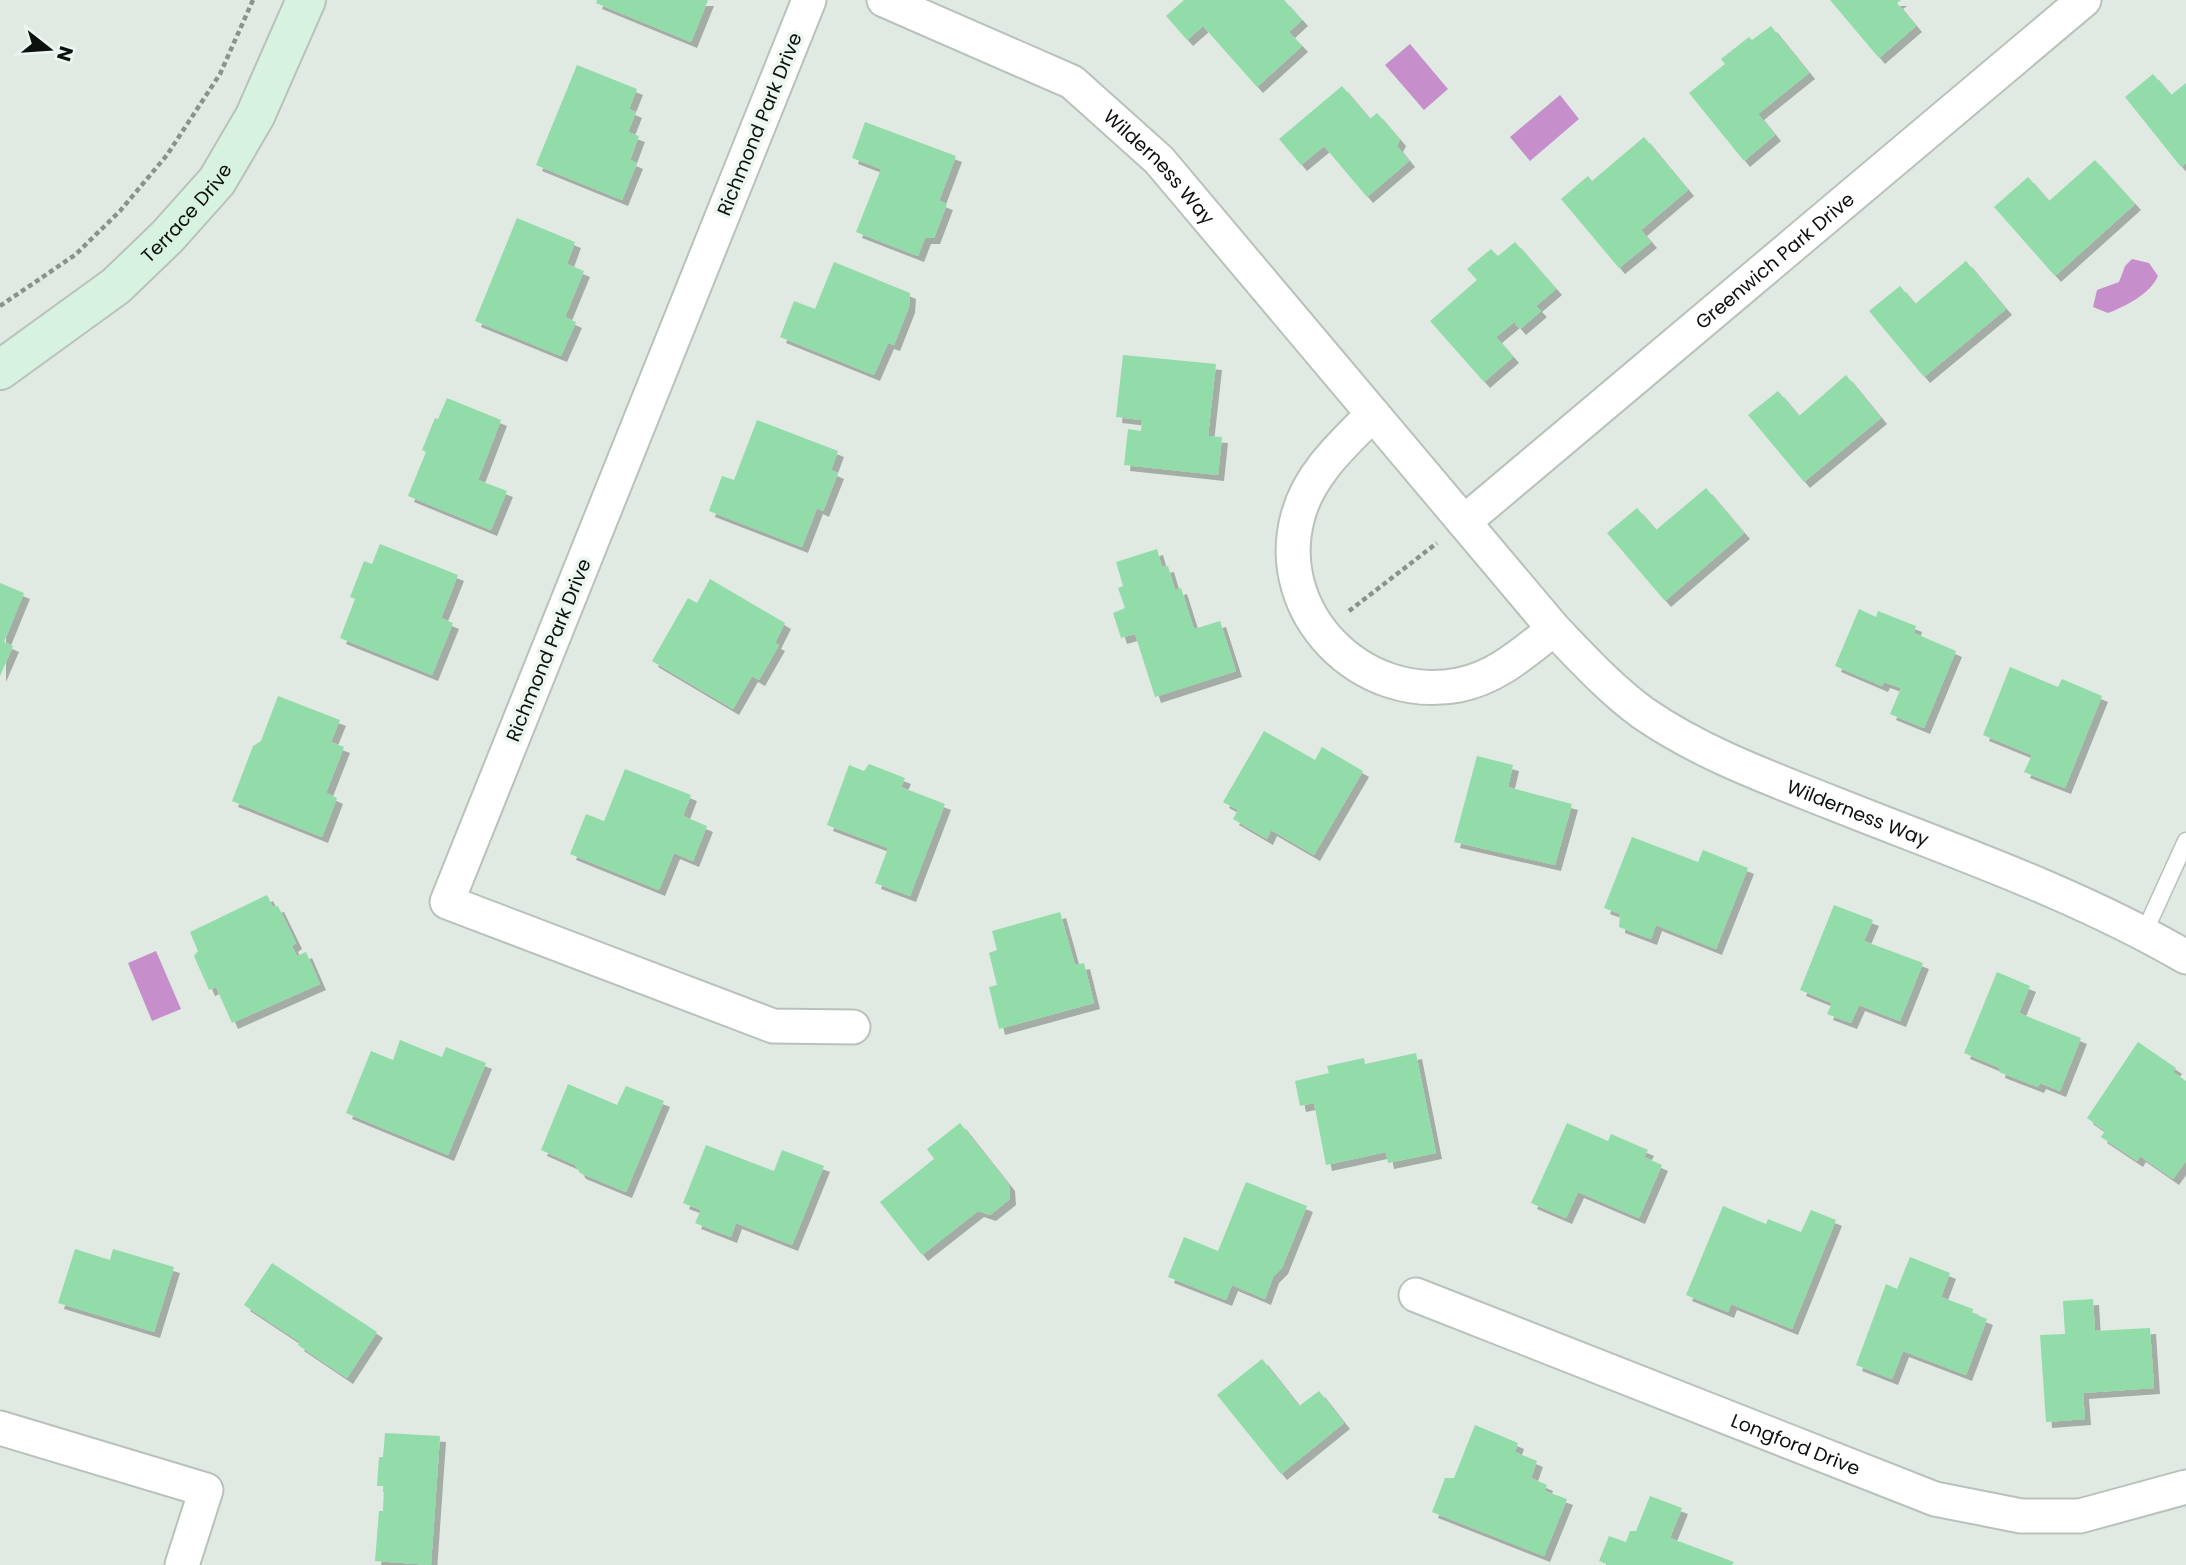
<svg xmlns="http://www.w3.org/2000/svg" width="2186" height="1565" font-family="Poppins,sans-serif">
<style>
.water{fill:#c68fcb}
.building{fill:#91dca8;filter:url(#shadow)}
.lines{fill:none;stroke-linecap:round;stroke-linejoin:round}
.lane-casing{stroke:#b8c2ba;stroke-width:19}
.street-casing{stroke:#b8c2ba;stroke-width:37}
.secondary-casing{stroke:#b8c2ba;stroke-width:42}
.path{stroke:#8b928c;stroke-width:4.5;stroke-dasharray:5 3.5;stroke-linecap:butt}
.lane{stroke:#fff;stroke-width:16}
.street{stroke:#fff;stroke-width:33}
.secondary{stroke:#d7f2e0;stroke-width:38}
.labels{text-anchor:middle;stroke-width:7;stroke-linejoin:round;paint-order:stroke}
.street-label{font-size:19px;fill:#0d110e;stroke:#edf7ef}
</style>
<defs>
<filter id="shadow"><feDropShadow dx="6" dy="6" stdDeviation="0" flood-color="#0004"/></filter>
</defs>
<rect width="100%" height="100%" fill="#e0eae2"/>
<path class="water" d="M1410 44 1448 89 1424 110 1385 65Z
M1560 95 1579 119 1530 161 1510 137Z
M2132 259 2149 263 2158 276C2150 294 2126 306 2108 313L2093 307 2097 290 2119 282 2125 266Z
M156 951 181 1009 152 1021 128 963Z"/>
<path class="building" d="M597 0H708L691 42 596 3Z
M1184 0H1284L1302 20 1289 32 1302 46 1257 87 1203 26 1187 40 1166 16Z
M1830 0H1901L1897 3 1916 26 1879 58Z
M1771 26 1809 73 1758 114 1775 135 1744 161 1689 93 1725 64 1721 59 1749 37 1752 40Z
M577 65 637 89 629 109 636 112 628 132 639 136 630 160 637 163 622 200 536 165Z
M2153 74 2171 95 2186 83V163L2181 167 2125 97Z
M1342 86 1370 119 1377 113 1400 140 1397 146 1409 161 1367 197 1324 146 1301 165 1279 139Z
M865 122 956 156 939 201 947 204 934 238H925L918 256 856 232 881 169 852 158Z
M1644 137 1688 190 1641 230 1651 242 1619 268 1561 199 1588 176 1592 181Z
M2095 160 2135 204 2055 276 1994 207 2028 177 2049 201Z
M517 218 575 242 567 264 584 271 565 317 576 322 561 356 475 321Z
M1515 242 1556 289 1536 306 1541 311 1520 329 1514 322 1496 337 1513 357 1484 382 1430 321 1477 280 1467 269 1491 249 1498 256Z
M1966 261 2006 309 1924 377 1869 311 1900 286 1915 304Z
M834 262 910 293 909 307 894 345 888 343 874 375 780 337 794 301 815 309Z
M1123 355 1216 364 1208 436 1222 437 1218 475 1124 465 1128 429 1141 431 1142 420 1116 417Z
M1846 375 1881 418 1804 482 1748 415 1778 391 1799 416Z
M447 398 501 420 478 480 507 491 491 530 408 496 426 452 422 450 435 418 438 419Z
M757 420 838 451 831 470 838 473 823 511 817 508 802 547 709 511 722 476 734 480Z
M1706 488 1744 533 1665 601 1607 533 1637 508 1656 530Z
M380 544 458 575 441 618 453 623 432 675 340 638 355 599 350 597 364 561 372 564Z
M1157 549 1162 567 1168 566 1175 590 1181 588 1194 629 1220 621 1236 671 1155 697 1135 634 1121 638 1113 613 1125 608 1118 588 1123 586 1116 562Z
M710 579 785 623 775 643 779 645 759 680 752 676 733 709 652 661 688 598 697 603Z
M0 583 24 593 4 642 13 646 0 676Z
M1859 609 1876 617 1878 611 1916 626 1914 633 1956 651 1924 728 1890 714 1901 688 1884 682 1882 686 1835 666Z
M2010 667 2058 687 2062 679 2102 696 2065 788 2024 772 2032 755 1983 735Z
M278 696 340 720 331 742 344 747 326 793 337 798 322 837 232 801 253 746 261 741Z
M1264 731 1315 760 1322 747 1363 771 1314 855 1271 830 1267 839 1233 819 1238 810 1223 802Z
M1477 756 1513 765 1508 787 1572 804 1555 865 1454 842Z
M869 764 905 778 901 787 945 804 910 896 875 883 888 848 827 825 849 765 864 771Z
M625 769 691 795 683 816 707 826 693 861 674 853 659 890 570 854 586 814 604 821Z
M1632 837 1698 862 1703 850 1748 868 1716 949 1656 925 1651 939 1619 927 1620 914 1604 908Z
M267 895 273 907 278 906 296 943 292 946 297 956 306 952 320 984 232 1023 216 987 209 990 194 956 198 951 190 932Z
M1834 905 1873 920 1864 941 1923 963 1900 1021 1859 1005 1851 1023 1827 1014 1832 1003 1800 990Z
M1060 912 1075 965 1084 963 1094 1003 999 1029 989 987 997 985 989 953 997 950 992 931Z
M1997 972 2030 986 2019 1013 2081 1038 2060 1091 2040 1083 2038 1087 1999 1072 2000 1068 1964 1053Z
M400 1040 442 1057 446 1047 486 1063 448 1155 346 1113 371 1051 393 1060Z
M2138 1042 2176 1068 2173 1072 2186 1081V1161L2173 1179 2140 1156 2137 1161 2101 1137 2105 1131 2087 1118Z
M1416 1053 1436 1153 1388 1163 1386 1152 1326 1165 1314 1103 1300 1106 1295 1081 1329 1073 1327 1066 1364 1058 1365 1064Z
M568 1084 617 1105 626 1086 664 1101 626 1192 580 1173 575 1165 541 1150Z
M960 1123 1009 1185 1010 1199 990 1215 978 1211 922 1255 880 1202 934 1159 927 1149Z
M1567 1123 1608 1141 1611 1134 1648 1150 1644 1157 1662 1165 1639 1218 1578 1192 1566 1218 1531 1203Z
M706 1145 774 1171 782 1150 824 1166 792 1245 736 1223 731 1237 695 1223 701 1210 683 1203Z
M1246 1182 1307 1206 1282 1268 1273 1277 1265 1299 1232 1285 1226 1300 1168 1277 1184 1237 1218 1251Z
M1723 1206 1766 1224 1768 1219 1801 1232 1811 1210 1836 1220 1792 1329 1731 1304 1728 1312 1686 1295Z
M75 1249 110 1260 113 1249 174 1267 154 1332 58 1303Z
M1910 1257 1950 1273 1941 1297 1973 1309 1972 1313 1987 1319 1966 1375 1903 1351 1892 1379 1856 1365 1886 1284 1897 1289Z
M272 1263 377 1332 347 1378 298 1345 300 1342 244 1305Z
M2093 1299 2095 1331 2150 1328 2154 1388 2083 1393 2085 1419 2046 1422 2040 1335 2065 1334 2063 1301Z
M1262 1359 1299 1406 1319 1391 1344 1423 1281 1474 1217 1395Z
M1475 1425 1518 1443 1515 1452 1537 1461 1531 1478 1547 1485 1545 1491 1567 1499 1544 1556 1432 1512 1445 1478H1454Z
M385 1433 440 1436 431 1565 375 1561 379 1511H383L384 1486H377L379 1457H383Z
M1650 1496 1682 1508 1670 1538 1734 1562 1732 1565H1609L1599 1561 1609 1536 1626 1542 1630 1531H1636Z"/>
<g class="lines">
<g class="lane-casing">
<path id="lane" d="M2144 933 2186 841"/>
</g>
<g class="street-casing">
<g id="street">
<path d="M809 0 447 902 773 1026 853 1027"/>
<path id="s1" d="M884 0 1072 82 1159 160 1554 629C1582 658 1610 689 1643 713 1699 752 1767 777 1830 802 1950 850 2074 892 2186 957"/>
<path d="M1373 414C1344 443 1309 474 1298 516 1271 613 1362 704 1459 685 1498 677 1524 652 1554 629"/>
<path id="s2" d="M1464 522 2084 0"/>
<path id="s3" d="M1416 1295 1935 1499 2021 1516H2080L2186 1487"/>
<path d="M0 1428 206 1490 182 1565"/>
</g>
</g>
<g class="secondary-casing">
<g id="secondary">
<path id="s4" d="M0 370 116 286 167 237 217 181 255 116 306 0"/>
</g>
</g>
<path class="path" d="M0 306 75 255 120 211 167 155 220 74 253 0
M1349 611 1437 543"/>
<use href="#lane" class="lane"/>
<use href="#street" class="street"/>
<use href="#secondary" class="secondary"/>
</g>
<g class="labels">
<g class="street-label">
<text transform="translate(759 124) rotate(-68)" y="7">Richmond Park Drive</text>
<text dy="7" stroke="none"><textPath href="#s1" startOffset="327">Wilderness Way</textPath></text>
<text dy="7" stroke="none"><textPath href="#s4" startOffset="245">Terrace Drive</textPath></text>
<text dy="7" stroke="none"><textPath href="#s2" startOffset="406">Greenwich Park Drive</textPath></text>
<text transform="translate(548 650) rotate(-68)" y="7">Richmond Park Drive</text>
<text dy="7" stroke="none"><textPath href="#s1" startOffset="1295">Wilderness Way</textPath></text>
<text dy="7" stroke="none"><textPath href="#s3" startOffset="408">Longford Drive</textPath></text>
</g>
</g>
<g transform="translate(49 49) rotate(107)" stroke="#edf7ef" stroke-width="5" paint-order="stroke">
<path d="M0-5L12 26L0 18L-12 26Z" fill="#0d110e"/>
<text y="-10" font-size="19" font-weight="bold" text-anchor="middle" fill="#0d110e">N</text>
</g>
</svg>
